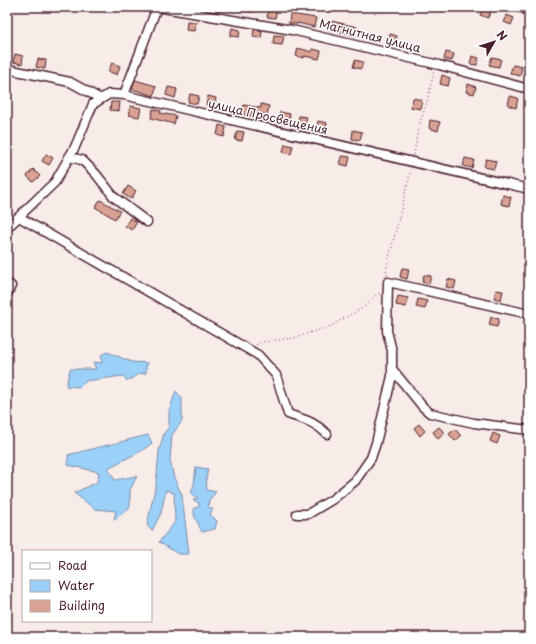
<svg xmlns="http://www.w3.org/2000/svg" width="536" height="644" font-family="'Playpen Sans',sans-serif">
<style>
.water{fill:#9bd1f9;stroke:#7b8aa7}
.building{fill:#daa293;stroke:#4a1f2b}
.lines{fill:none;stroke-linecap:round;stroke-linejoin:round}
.minor-casing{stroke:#4a1f2b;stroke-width:11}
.path{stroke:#4a1f2b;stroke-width:1;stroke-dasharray:1 3;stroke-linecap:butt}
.minor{stroke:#fff;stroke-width:8}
.labels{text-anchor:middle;stroke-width:3;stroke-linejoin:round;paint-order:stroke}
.street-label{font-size:12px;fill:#4a1f2b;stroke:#fff}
</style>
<rect width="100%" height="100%" fill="#f8ece9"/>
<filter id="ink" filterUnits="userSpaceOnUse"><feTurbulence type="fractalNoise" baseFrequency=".025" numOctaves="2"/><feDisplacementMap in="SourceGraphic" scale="8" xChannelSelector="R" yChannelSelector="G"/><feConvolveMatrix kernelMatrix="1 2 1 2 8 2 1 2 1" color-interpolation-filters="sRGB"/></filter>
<g filter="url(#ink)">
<path class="water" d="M107 352 132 362 148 363 146 367V373L139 374 127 381 123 376 86 381 80 387 66 386 70 369H96L93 362 102 363 101 355Z
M176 391 182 398V421L172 435 170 460 174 478 182 495 189 554H178L159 542 175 522 174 493 166 490 161 513 152 531 147 525 156 484 159 451 164 433 169 427V411Z
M148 435 152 443 143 450 108 468 115 480 137 476 130 490V507L114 520 116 511 95 509 74 493 97 482 99 472 68 465V455Z
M196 467 208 469 206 479 207 490 216 492 209 500 208 507 213 509 210 514 217 521 215 529 202 532 194 515V508L199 507V503L193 500 198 498 191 493 194 484Z"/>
<path class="building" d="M238 7H254L253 12 238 10Z
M483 7 491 10 488 18 480 15Z
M268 8 277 9 275 18 267 17Z
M290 14 316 18 314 27 298 23V24L289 23Z
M507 15 514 18 511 25 504 22Z
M187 21 196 22 194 31 186 30Z
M331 21 357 27 355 36 329 29Z
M232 28 240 30 239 37 230 36Z
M254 29 262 31 261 38 253 37Z
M390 34 397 36 395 45 388 43Z
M274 35 284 36 282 45 273 44Z
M298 48 312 52V49L321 51 319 59 304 56V58L296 56Z
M446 52 454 54 452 61 444 59Z
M15 54 23 56 22 64 13 62Z
M472 56 479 58 477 65 470 64Z
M492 57 501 59 499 67 489 65Z
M38 59 46 60 45 69 36 67Z
M355 60 363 62 361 69 353 67Z
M112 63 120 66 117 75 108 71Z
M513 65 522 67 520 76 510 73Z
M442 75 450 78 448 86 440 84Z
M135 80 156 86 154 96 132 89Z
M468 84 476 87 474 94 466 92Z
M168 87 177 89 175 98 166 95Z
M190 94 199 96 197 104 188 102Z
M208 96 216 98 214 107 206 105Z
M510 96 518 98 516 108 508 105Z
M413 98 422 100 420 109 411 107Z
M111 102H120L119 111 110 110Z
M261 104 269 106 267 115 252 112V116L242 114 244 105 261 108Z
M131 106 141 108 139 117 129 115Z
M153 109 161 111 160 113 176 116 174 124 151 118Z
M280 112 290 114 288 124 278 121Z
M299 116 307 117 305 125 298 124Z
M430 120 440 122 438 131 429 128Z
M318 121 327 123 325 132 316 130Z
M219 125 226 127 224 137 217 135Z
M353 130 362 132 360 140 352 139Z
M237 131 244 132 242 141 235 140Z
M285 144 293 146 291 154 283 152Z
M46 154 53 158 49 165 42 161Z
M342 156 350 157 348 166 340 164Z
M465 158 474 160 472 168 463 166Z
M486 159 496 161 494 169 484 167Z
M33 169 40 176 33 182 27 176Z
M128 186 136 191 131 199 123 194Z
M503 195 511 197 509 206 501 204Z
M100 200 120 211 115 219 95 207Z
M130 218 137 222 132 230 125 226Z
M402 268 409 269 407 279 400 277Z
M424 275 431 276 429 284 422 282Z
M448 279 456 281 454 289 446 287Z
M496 290 503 291 501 300 494 298Z
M398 296 408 298 406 307 396 305Z
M418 299 427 301 425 309 416 307Z
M491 317 499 319 497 327 489 325Z
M419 424 425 431 420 436 414 428Z
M439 427 445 433 438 439 433 432Z
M455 429 461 436 455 441 449 434Z
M493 433 500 436 497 444 490 441Z"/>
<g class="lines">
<g class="minor-casing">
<path id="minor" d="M157 7 292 30 439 65 529 89
M519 7 529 11
M7 69 70 82 101 99
M124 95 157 7
M69 157 82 160 96 174 114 197 147 222
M19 217 258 355 276 375 288 414C304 420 314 421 327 434
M7 228 55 182 75 147 93 104 109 94 124 95 529 189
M7 283 11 286 7 295
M392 369 423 407 430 413 474 423 529 430
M297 514H308L333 499 355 481 371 458 376 443 392 376V351L387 331 388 282 529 314"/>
</g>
<path class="path" d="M414 155 418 128 427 102 434 71
M387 275 386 270 411 170
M256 345 261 342 294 338 331 326 364 307 376 295 382 293"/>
<use href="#minor" class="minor"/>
</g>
</g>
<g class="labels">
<g class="street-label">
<text transform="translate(370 36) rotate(14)" y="4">Магнитная улица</text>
<text transform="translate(268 117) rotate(13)" y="4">улица Просвещения</text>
</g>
</g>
<rect width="536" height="644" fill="none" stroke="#fff" stroke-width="24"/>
<rect x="12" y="12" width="512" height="620" fill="none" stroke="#4a1f2b" stroke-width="1.5" filter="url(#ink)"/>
<rect x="22" y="550" width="130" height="72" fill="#ffffff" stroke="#b7a5aa"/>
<rect x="30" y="563" width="20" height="6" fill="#ffffff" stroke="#b7a5aa"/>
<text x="58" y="570" font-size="12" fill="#4a1f2b">Road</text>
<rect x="30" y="580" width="20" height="12" fill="#9bd1f9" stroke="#b7a5aa"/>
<text x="58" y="590" font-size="12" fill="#4a1f2b">Water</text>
<rect x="30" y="600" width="20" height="12" fill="#daa293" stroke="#b7a5aa"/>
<text x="58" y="610" font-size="12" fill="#4a1f2b">Building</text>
<g transform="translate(494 42) rotate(51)" stroke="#ffffff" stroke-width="3" paint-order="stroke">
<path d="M0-3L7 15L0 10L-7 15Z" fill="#4a1f2b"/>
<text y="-6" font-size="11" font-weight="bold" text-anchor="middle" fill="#4a1f2b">N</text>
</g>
</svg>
